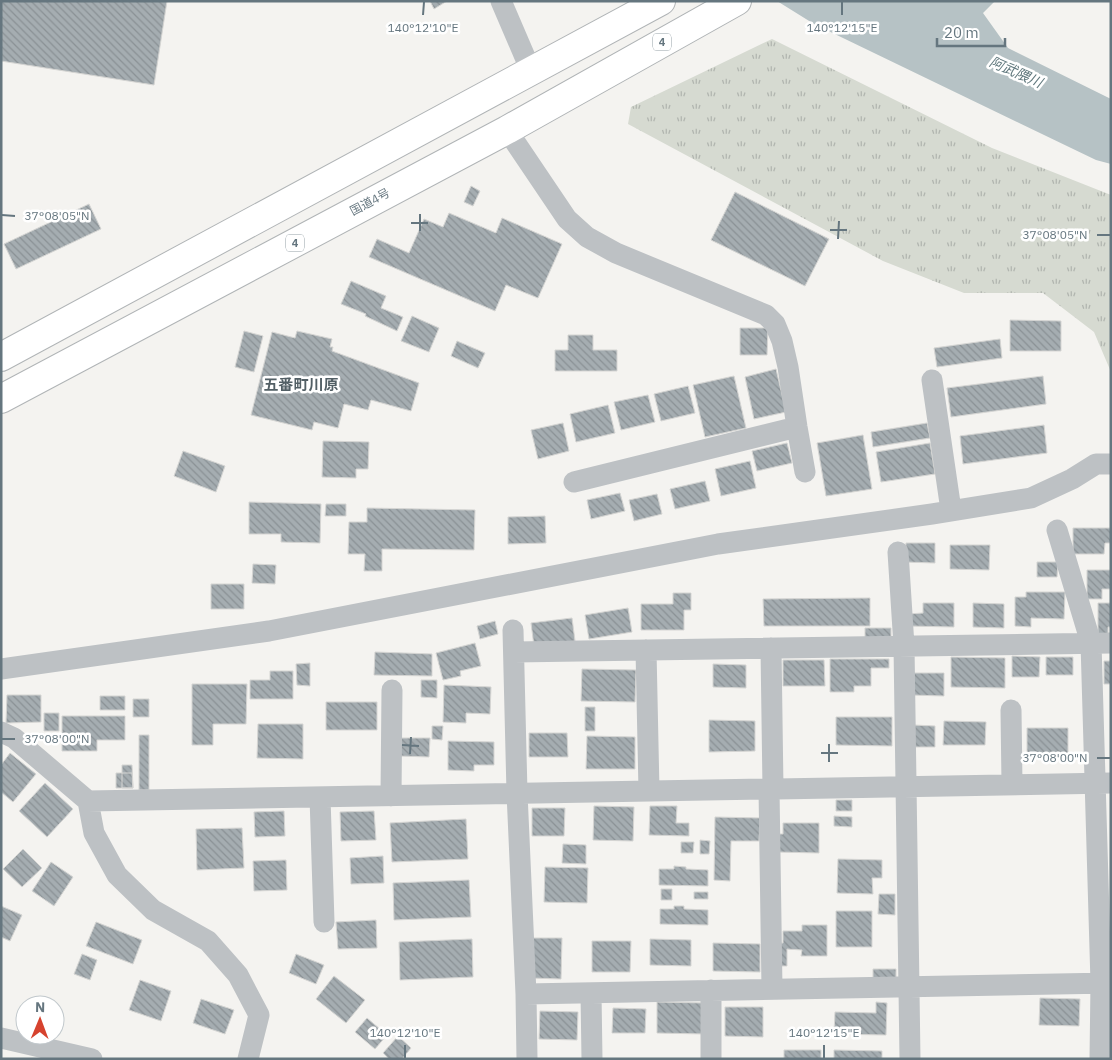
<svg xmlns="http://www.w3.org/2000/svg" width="1112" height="1060" font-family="'IBM Plex Sans','Noto Sans JP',sans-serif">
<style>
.park{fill:url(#park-tufts)}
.water{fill:#b6c2c5}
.building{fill:url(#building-back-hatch);stroke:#d5d5d3}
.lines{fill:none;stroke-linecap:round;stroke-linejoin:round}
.highway-casing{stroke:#b0b4b6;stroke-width:30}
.street{stroke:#bdc1c4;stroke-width:21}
.highway{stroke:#fff;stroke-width:28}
.ticks{fill:none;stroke:#65767f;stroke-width:2}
.labels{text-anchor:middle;stroke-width:5;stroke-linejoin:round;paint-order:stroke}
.shield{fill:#fff;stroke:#939fa5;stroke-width:1}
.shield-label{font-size:11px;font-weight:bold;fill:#65767f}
.street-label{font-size:12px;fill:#65767f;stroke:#fff}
.water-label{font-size:14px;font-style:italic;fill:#60787d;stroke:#fff}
.quarter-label{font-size:15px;font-weight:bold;fill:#525f65;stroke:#fff}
.ticks-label{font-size:12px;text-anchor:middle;fill:#65767f;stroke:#fff;stroke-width:5;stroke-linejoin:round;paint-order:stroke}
</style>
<defs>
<pattern id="park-tufts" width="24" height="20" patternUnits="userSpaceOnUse" patternTransform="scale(1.25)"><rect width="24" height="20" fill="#d6dad1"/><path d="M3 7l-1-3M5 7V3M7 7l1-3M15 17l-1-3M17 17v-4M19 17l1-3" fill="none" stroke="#b1b5af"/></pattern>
<pattern id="building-back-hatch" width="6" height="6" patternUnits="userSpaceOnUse" patternTransform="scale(1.25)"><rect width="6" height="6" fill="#a5adb1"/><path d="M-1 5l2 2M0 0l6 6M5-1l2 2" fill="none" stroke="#8a9195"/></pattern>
</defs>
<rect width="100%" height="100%" fill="#f4f3f0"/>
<path class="park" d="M772 39 992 148 1111 195V372L1094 332 1043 293H964L883 261 628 124 631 107Z"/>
<path class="water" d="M777 1H995L983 13 1008 48 1111 99V164L1096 160 814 24Z"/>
<path class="building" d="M1 1H167L154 85 1 61Z
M430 1H447L434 9Z
M471 186 480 191 473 206 464 202Z
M735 192 829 239 805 286 711 240Z
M89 204 101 229 16 269 4 244Z
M449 213 496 233 502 218 562 244 538 298 506 285 495 311 369 257 377 239 409 253 424 219 443 227Z
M351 281 386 296 381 308 403 317 397 331 365 316 366 314 341 304Z
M412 316 439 328 429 352 401 341Z
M1010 320 1061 321V351H1010Z
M740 328H768L767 355H740Z
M244 331 263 336 254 372 235 367Z
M297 331 332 339 330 347H333L332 351 419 383 411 411 371 400 368 410 344 404 338 428 314 422 312 430 251 415 272 332 295 338Z
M568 335H593V350H617V371H555V350H568Z
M1000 339 1002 358 937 367 934 348Z
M457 341 485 353 478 368 451 356Z
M776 369 786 412 754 419 745 377Z
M734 376 746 428 705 437 693 385Z
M1043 376 1046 404 951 417 947 388Z
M688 386 695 413 661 421 654 394Z
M648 395 655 422 621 430 614 402Z
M608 405 615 433 576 442 570 414Z
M563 423 569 451 538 459 531 430Z
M927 423 930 438 873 447 871 432Z
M1044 425 1047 453 963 464 960 436Z
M863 435 872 489 826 496 817 443Z
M323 441 369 442 368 469H356V478L322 477Z
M787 443 792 463 757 471 752 451Z
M930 443 935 474 881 482 876 452Z
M183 451 225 466 216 492 174 476Z
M750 461 756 488 721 496 715 469Z
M705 481 710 501 675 509 670 489Z
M620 493 625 511 591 519 587 500Z
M657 494 662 514 634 521 629 500Z
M249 502 321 504 320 543 281 542V534H249Z
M326 504H346V516H325Z
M367 508 475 510 474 550 382 549V571H364L365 554H348L349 522H367Z
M545 516 546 543 508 544V517Z
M1073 528H1111V543H1105L1104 554H1073Z
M906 543H935V563L905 562Z
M950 545H990L989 570 950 569Z
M1037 562H1058L1057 577H1037Z
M253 564 276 565 275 584 252 583Z
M1087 570H1111V589H1102V599H1087Z
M211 584H244V609H211Z
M1026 592H1065L1064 619 1031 618V627L1015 626V597H1026Z
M673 593H691V610H684V630H641V604H673Z
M870 598V626H764L763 599Z
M923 603H954V627L909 626V614L923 613Z
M973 603 1004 604V628L973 627Z
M1098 603H1111V627H1108V634H1098Z
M628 608 632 632 589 639 585 615Z
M572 618 575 641 534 646 531 623Z
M495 621 498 634 480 639 477 626Z
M865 628H891V639H865Z
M475 643 481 666 460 671 461 676 443 680 436 653Z
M375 652 432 654V676L374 675Z
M1012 656 1040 657 1039 677H1012Z
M951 657 1005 658V688L951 687Z
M1046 657H1073V675H1046Z
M830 659H889V668H871V686H854V692H830Z
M783 660H824L825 686H783Z
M1104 661H1111V684H1104Z
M310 663V686L297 685 296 664Z
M713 664 746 665V688L713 687Z
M582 669 636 670 635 702 581 701Z
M270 671H293V699H250V680H270Z
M912 673H944V696L912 695Z
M421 680H437V698L421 697Z
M192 684H247L246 724H213V745H192Z
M444 685 491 687 490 714 466 713V723L443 722Z
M7 695H41V722L6 723Z
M100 696H125V710H100Z
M133 699H149V717H133Z
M326 702H377V730H326Z
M585 707H595V731H585Z
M44 713H59V731H44Z
M62 716H125V740H97V751H62Z
M836 717H892V746L836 745Z
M709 720 755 721V751L709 752Z
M944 721 986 722 985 745H943Z
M258 724H303V759L257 758Z
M913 725 935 726V747H913Z
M432 726H443L442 740 432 739Z
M1027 728H1068V754L1027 753Z
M529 733H567L568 757H529Z
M139 735H149V790H139Z
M587 736 635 737V769H586Z
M400 738H430L429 757 400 756Z
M448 741 494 742V765H474V771L448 770Z
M10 753 36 774 13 802 1 792V765Z
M122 765H132L133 788H122Z
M116 773H132L133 788H116Z
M45 783 73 809 47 837 19 811Z
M836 800H852V811H836Z
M594 806 634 807 633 841 593 840Z
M650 806H677L676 823H689V836L649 835Z
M532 808H565L564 836H532Z
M284 811 285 836 255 837 254 812Z
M374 811 376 840 341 841 340 812Z
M834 816 852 817V827L834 826Z
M715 817 760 818 759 841H731L730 881 714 880Z
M466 819 468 859 392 862 390 823Z
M783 823H819V853L778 852V834H783Z
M242 828 244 868 197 870 196 829Z
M700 840 710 841 709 854H700Z
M681 842H694L693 853H681Z
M563 844 586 845V864L562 863Z
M23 849 42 868 22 887 3 869Z
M383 856 384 883 351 884 350 858Z
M838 859 882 860V878H872L873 894 837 893Z
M286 860 287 890 254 891 253 861Z
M51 862 73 877 54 906 32 891Z
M674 866 686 867V869L708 870V886L659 885V869H674Z
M545 867 588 868 587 903 544 902Z
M469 880 471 917 394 920 393 883Z
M661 889H672V900H661Z
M694 892H708V899H694Z
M879 894H895V915L878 914Z
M1 906 22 915 10 941 1 937Z
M674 906H684V909L708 910V925L660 924V909H674Z
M836 911H872V947H836Z
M376 920 377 948 338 949 336 922Z
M96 922 142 940 133 964 86 946Z
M802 925H827V956H801L802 950 787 949V966H778V943H783V931H802Z
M533 938H562L561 979 532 978Z
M472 939 473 977 400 980 399 942Z
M650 939 691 940V966L650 965Z
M592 941H631L630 972H592Z
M713 943 760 944V972L713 971Z
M82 954 97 960 90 980 74 974Z
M296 954 324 965 316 984 289 973Z
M873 969H896V980H873Z
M334 976 365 1000 346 1023 316 999Z
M140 980 171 991 161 1021 129 1010Z
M1040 998 1080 999 1079 1026 1039 1025Z
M201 999 234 1010 225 1034 193 1023Z
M657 1002 705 1003V1034L657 1033Z
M876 1002 887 1003 886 1035 834 1034 835 1012 876 1013Z
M725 1007H763V1037L725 1036Z
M613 1008 646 1009 645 1033H612Z
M540 1011 578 1012 577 1040 539 1039Z
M367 1018 387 1035 375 1049 355 1032Z
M398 1036 411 1048 402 1059H389L383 1053Z
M784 1050H821V1059H784Z
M834 1050 882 1051V1059H834Z"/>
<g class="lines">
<g class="highway-casing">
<path id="highway" d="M1 357 661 1
M1 399 507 130 737 1"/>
</g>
<path class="street" d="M501 1 531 71
M507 130 567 219 587 237 616 253 766 315 775 324 782 341 788 367 797 427 805 472
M932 380 951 510
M574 482 797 427
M1057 530 1091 643 1101 983 1100 1059
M898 552 904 646 910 1059
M513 630 517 793 526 994 527 1059
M771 648 773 789
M646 650 649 791
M514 652 1111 643
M1 669 269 631 718 544 932 514 1031 498 1072 479 1096 464H1111
M1011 710 1012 784
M1 732 14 738 88 801 94 833 117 875 153 910 208 941 238 975 259 1015 248 1059
M769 789 772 989
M391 796 392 690
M320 797 324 922
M88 801 1111 783
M711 990V1059
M591 993 592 1059
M526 994 1111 983
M1 1038 92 1059"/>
<use href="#highway" class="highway"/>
</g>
<path class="ticks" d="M423 15 424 2M842 15V2M2 215 15 216M411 223H428M830 230H847M420 231V214M1097 235H1110M838 239 839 221M2 739H15M402 745 419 746M821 753H838M410 754 411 737M1097 758H1110M829 762V744M405 1058V1045M824 1058V1045"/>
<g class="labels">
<g class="shield">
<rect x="653" y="33.5" width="18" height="17" rx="4"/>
<rect x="286" y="234.5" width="18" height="17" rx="4"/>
</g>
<g class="shield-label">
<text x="662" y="46">4</text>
<text x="295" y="247">4</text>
</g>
<g class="street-label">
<text transform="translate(370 202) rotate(-28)" y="4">国道4号</text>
</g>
<g class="water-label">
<text transform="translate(1016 72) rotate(24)" y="5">阿武隈川</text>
</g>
<g class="quarter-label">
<text x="301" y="390">五番町川原</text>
</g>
</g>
<g class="ticks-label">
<text x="423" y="32">140°12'10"E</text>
<text x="842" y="32">140°12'15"E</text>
<text x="57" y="220">37°08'05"N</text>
<text x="1055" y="239">37°08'05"N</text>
<text x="57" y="743">37°08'00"N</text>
<text x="1055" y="762">37°08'00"N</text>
<text x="405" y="1037">140°12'10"E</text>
<text x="824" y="1037">140°12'15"E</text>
</g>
<rect width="1112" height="1060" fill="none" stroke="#65767f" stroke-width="5"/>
<g transform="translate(40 1020) rotate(1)"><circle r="24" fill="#ffffff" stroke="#c1c8cc"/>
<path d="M0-4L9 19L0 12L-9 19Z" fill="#d6422e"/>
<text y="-8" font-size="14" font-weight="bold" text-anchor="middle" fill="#65767f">N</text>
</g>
<path d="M937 38v8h68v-8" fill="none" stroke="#65767f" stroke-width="2.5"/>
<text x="944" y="38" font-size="15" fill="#65767f" stroke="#ffffff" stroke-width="4" paint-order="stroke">20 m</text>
</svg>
